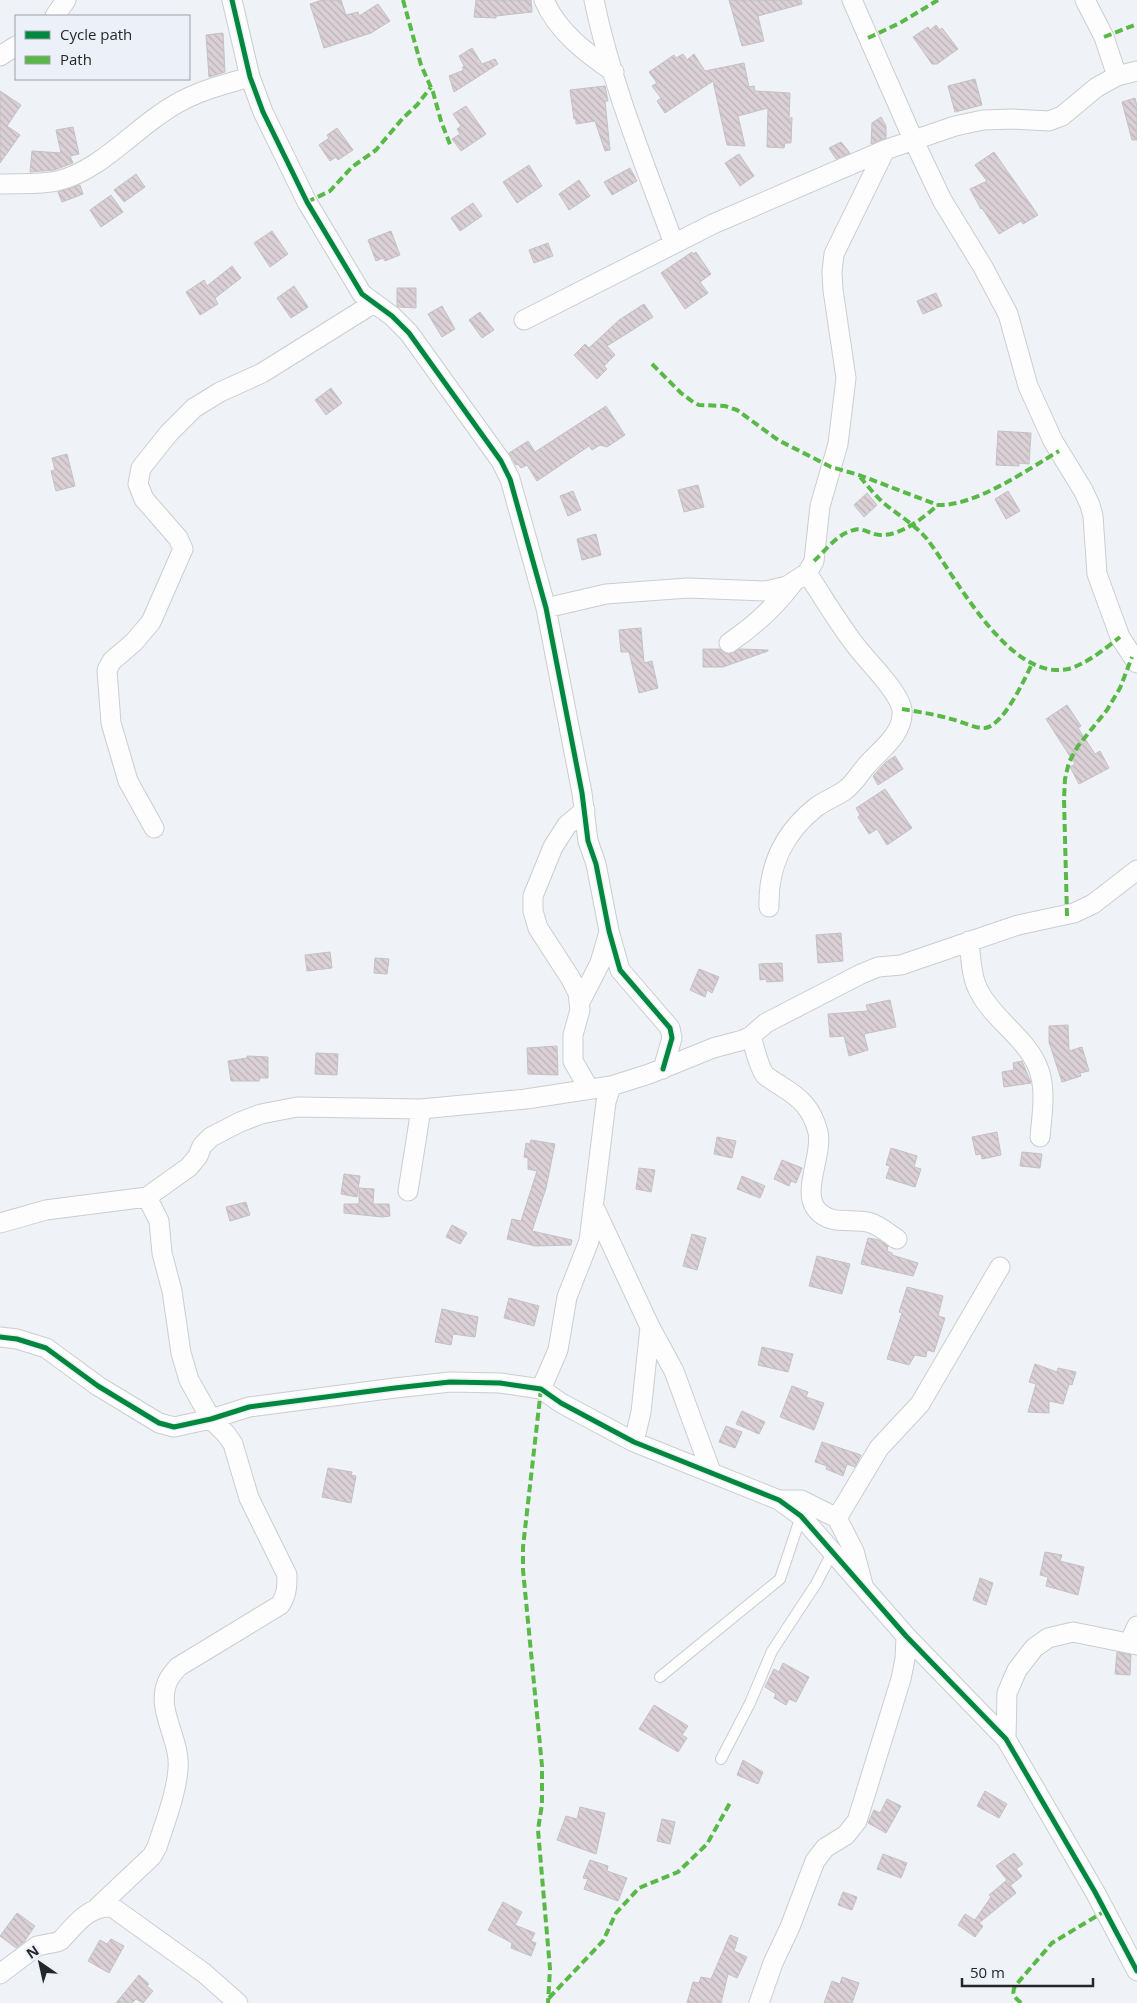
<svg xmlns="http://www.w3.org/2000/svg" width="1137" height="2003" font-family="'Open Sans',sans-serif">
<style>
.building{fill:url(#building-back-hatch);stroke:#c2c2c4}
.lines{fill:none;stroke-linecap:round;stroke-linejoin:round}
.service-casing{stroke:#cbcdd0;stroke-width:12}
.minor-casing{stroke:#cbcdd0;stroke-width:21}
.service{stroke:#fdfdfe;stroke-width:10}
.minor{stroke:#fdfdfe;stroke-width:19}
.quiet{stroke:#58b947;stroke-width:4;stroke-dasharray:8 4;stroke-linecap:butt}
.cycleway-casing{stroke:#ecf1f9;stroke-width:8}
.cycleway{stroke:#00873e;stroke-width:5}
</style>
<defs>
<pattern id="building-back-hatch" width="6" height="6" patternUnits="userSpaceOnUse" patternTransform="scale(1.25)"><rect width="6" height="6" fill="#dad0d5"/><path d="M-1 5l2 2M0 0l6 6M5-1l2 2" fill="none" stroke="#bbb2b7"/></pattern>
</defs>
<rect width="100%" height="100%" fill="#eff2f6"/>
<path class="building" d="M322 0H341L346 15 358 12 359 16 378 4 390 21 371 33 324 48 310 4Z
M476 0H531L532 12 496 16V18L474 17Z
M729 0H801L802 4 758 16 764 41 742 46Z
M936 25 940 30 942 28 958 49 937 64H932L913 37 928 27 930 30Z
M223 33 225 72 209 77 206 35Z
M472 48 482 64 495 59 498 64 454 92 449 76 464 70 462 68 464 66 459 56Z
M683 54 687 60 694 54 705 71 744 63 749 87 754 86 755 91 790 93 789 120 792 117 791 143H785L784 148 767 147 768 108 738 116 745 146 727 145 713 81 665 113 657 101 661 98 652 86 657 83 649 72 674 55 676 58Z
M975 79 982 105 955 112 948 86Z
M605 86 608 101H605L610 150 605 151 595 121 576 124V119H574L570 90Z
M0 91 21 105 7 126 20 135 0 163Z
M1135 98 1137 106V140H1132L1122 102Z
M466 106 486 134 461 151 452 139 460 134 457 129 461 126 453 114Z
M881 117 886 126V138L871 144 872 123Z
M73 127 79 154 70 156 73 163 54 170 30 172 32 151 61 153 56 130Z
M337 128 353 150 338 160 336 157 330 161 319 145 329 138 327 135Z
M841 142 850 153 836 159 829 148Z
M994 152 1038 215 1023 224 1021 221 999 234 982 208 981 209 970 189 987 181 975 165Z
M739 154 754 176 740 186 725 163Z
M529 165 542 186 517 203 503 182Z
M630 168 637 181 612 195 604 182Z
M136 174 145 187 124 202 114 190Z
M579 180 590 196 569 210 559 194Z
M80 185 83 194 62 202 58 192Z
M111 195 123 212 101 227 90 210Z
M473 203 482 216 460 231 451 218Z
M272 231 288 254 270 267 254 243Z
M391 231 400 255 385 261 383 258 376 261 368 240Z
M548 243 553 256 534 263 529 250Z
M692 252 693 254 696 252 711 274 700 282 708 293 685 309 661 273Z
M232 266 241 278 215 298 218 304 200 315 186 292 204 280 207 286Z
M294 286 308 307 291 318 277 298Z
M397 288H416V308L399 307 397 306Z
M936 293 942 306 923 314 917 301Z
M644 304 653 317 607 346 615 355 604 366 607 369 597 379 574 355 585 344 589 348 619 320Z
M442 306 455 329 442 337 428 314Z
M480 312 494 330 482 338 469 320Z
M331 388 342 403 326 415 315 400Z
M606 406 625 435 607 447 600 445 592 450 589 446 537 481 527 465 521 468 518 464 516 465 509 453 528 441 535 452Z
M998 431 1031 433 1029 464 1019 463V466L996 465Z
M67 454 75 486 56 491 51 471 55 470 52 458Z
M698 485 704 507 684 512 678 490Z
M573 491 581 510 568 516 560 496Z
M1008 491 1020 511 1006 519 995 499Z
M867 493 877 505 864 517 854 505Z
M596 534 601 555 582 560 577 539Z
M641 628 644 663 652 661 658 688 639 693 629 652H621L619 630Z
M703 649H720L724 653 730 654 740 649 768 650V651L723 667H703Z
M1067 705 1081 726 1078 728 1095 754 1100 751 1109 768 1079 784 1070 767 1075 764 1046 719Z
M895 756 903 769 878 785 873 776 886 762Z
M885 789 912 828 887 845 877 829 869 834 858 817 860 815 856 808Z
M841 933 843 961 818 963 816 935Z
M330 952 332 968 307 971 305 955Z
M375 958 389 959 387 974 374 973Z
M782 963 783 981 767 982 766 979 760 980 759 964Z
M699 969 719 977 712 993 707 990 705 997 690 990Z
M890 1000 896 1027 864 1034 868 1050 849 1056 844 1036 830 1037 828 1014 868 1011 866 1005Z
M1068 1025 1069 1051 1082 1047 1089 1071 1080 1073 1081 1076 1062 1082 1049 1042V1026Z
M557 1046 558 1075 528 1074 527 1048Z
M316 1053 338 1054 337 1075 315 1074Z
M247 1056 268 1057V1078H260L259 1081H231L228 1061 247 1058Z
M1022 1061 1031 1083 1004 1087 1002 1072 1014 1070 1013 1063Z
M997 1132 1001 1155 982 1159 981 1154 976 1155 972 1137Z
M717 1137 736 1141 732 1158 714 1154Z
M531 1140 555 1144 546 1188 532 1231 572 1240 571 1245 535 1246 507 1239 512 1219 521 1221 537 1171 528 1169V1158L524 1157 526 1143 530 1144Z
M891 1148 917 1156 914 1167 921 1169 915 1187 886 1178 890 1166 886 1165Z
M1022 1152 1042 1154 1040 1168 1020 1166Z
M782 1160 802 1168 796 1183 791 1181 789 1186 774 1179Z
M639 1168 655 1170 651 1192 636 1189Z
M344 1174 360 1176 357 1197 341 1194Z
M742 1176 765 1186 760 1198 737 1189Z
M359 1188 374 1189 373 1204H389L390 1216 382 1217 344 1213V1204H359Z
M246 1202 250 1215 230 1221 226 1207Z
M452 1225 467 1233 460 1244 446 1237Z
M692 1234 706 1238 697 1270 683 1266Z
M868 1238 879 1240 888 1246 887 1251 892 1253V1255L918 1263 913 1276 861 1264Z
M817 1256 850 1264 842 1294 809 1286Z
M907 1287 943 1296 938 1316 945 1318 934 1352 927 1350 926 1357 915 1355 909 1365 887 1359 902 1313 899 1312Z
M509 1298 539 1306 534 1326 504 1318Z
M442 1309 478 1317 475 1337 453 1334 451 1345 435 1342Z
M762 1347 793 1354 788 1372 758 1365Z
M1035 1364 1057 1372 1058 1368 1076 1372 1072 1385 1069 1384 1063 1404 1049 1401V1413L1028 1412 1036 1384 1029 1382Z
M792 1386 808 1392 806 1397 824 1403 814 1430 780 1417Z
M742 1411 765 1422 759 1434 736 1424Z
M726 1426 742 1432 735 1448 719 1442Z
M822 1442 861 1455 855 1467 847 1464 843 1476 826 1469 827 1466 815 1462Z
M328 1468 352 1472 351 1475 356 1476 351 1503 322 1497Z
M1045 1552 1062 1555 1060 1561 1084 1567 1078 1595 1046 1586 1048 1577 1040 1575Z
M980 1578 993 1583 986 1605 973 1600Z
M1117 1652 1131 1655 1130 1675 1115 1674Z
M783 1663 809 1677 796 1702 789 1699 786 1705 774 1698 776 1694 765 1687 774 1669 779 1672Z
M654 1705 688 1726 682 1735 687 1738 678 1752 639 1729Z
M743 1760 763 1772 758 1784 737 1775Z
M985 1791 1007 1804 999 1818 977 1806Z
M887 1799 901 1806 886 1833 868 1823 874 1810 880 1813Z
M580 1807 605 1813 596 1854 557 1840 566 1816 577 1819Z
M662 1819 675 1822 670 1844 657 1841Z
M1014 1853 1023 1864 1016 1869 1022 1876 1011 1885 1008 1882 1016 1893 979 1923 983 1926 975 1937 958 1925 965 1914 975 1920 991 1897 989 1895 1007 1880 996 1866Z
M883 1854 907 1863 901 1878 877 1869Z
M590 1860 608 1866 607 1871 627 1878 618 1901 584 1889 588 1879 583 1878Z
M843 1892 857 1897 852 1910 838 1905Z
M503 1902 522 1912 515 1925 535 1933 531 1941 536 1943 531 1956 511 1948 512 1943 488 1930Z
M17 1913 35 1926 24 1942 16 1948 0 1936Z
M730 1935 738 1938 734 1951 747 1957 737 1978 728 1974 721 2003H687L693 1982 699 1983 701 1977 711 1979Z
M111 1939 124 1946 109 1973 88 1961 100 1940 107 1944Z
M139 1975 149 1984 147 1986 153 1991 143 2003 136 1999 132 2003H116Z
M842 1977 859 1983 852 2003H824L832 1981 840 1984Z"/>
<g class="lines">
<g class="service-casing">
<path id="service" d="M660 1677 780 1579 801 1516
M721 1759 750 1703 772 1651 816 1584 832 1553"/>
</g>
<g class="minor-casing">
<path id="minor" d="M232 0 250 77 263 112 307 202 362 294 392 316 409 333 501 461 510 479 546 608 582 793 588 841 596 864 609 931 620 970 670 1028 672 1038 663 1069
M544 0C557 31 587 54 614 72
M594 0C611 83 645 165 674 244
M852 0 913 139 942 200 983 267 1008 314 1028 386 1053 441 1083 490 1090 505 1093 516 1097 574 1120 637 1137 663
M1085 0 1104 37 1117 76
M55 16 66 0
M0 56 16 46
M0 184C18 183 39 185 57 181 96 172 127 137 159 115 189 93 215 87 250 77
M524 320 713 224 885 150 955 126 983 120 1013 119 1049 121 1062 116 1097 87 1117 76 1137 71
M546 608 606 594 688 588 766 591 787 586 807 573 814 561 820 506 838 444 846 378 833 290 832 272 834 254 885 150
M729 643C754 626 775 607 793 583
M585 810 567 825 553 847 533 896V911L538 928 571 979 578 993 580 1010 573 1035V1061L589 1089
M154 828 128 781 111 723 107 670 112 661 134 642 151 622 183 549 178 538 144 499 138 484 141 468 169 433 194 408 220 392 262 373 374 303
M769 907C768 866 783 834 815 808 824 801 835 797 844 791 854 784 859 774 867 765 880 750 904 734 902 710 900 692 867 661 856 646 838 623 823 597 807 573
M969 941C971 958 971 978 980 993 993 1018 1025 1038 1037 1065 1047 1087 1042 1114 1040 1137
M580 1002 600 963 609 932
M751 1036C754 1046 759 1068 765 1075 769 1079 777 1083 781 1086 801 1098 812 1109 818 1132 823 1155 801 1192 817 1210 832 1227 853 1217 871 1223 880 1226 889 1234 897 1239
M408 1191 421 1109
M595 1209 650 1327 674 1371 711 1472
M0 1223 46 1210 147 1197 189 1167 198 1156 202 1146 211 1137 240 1122 261 1114 297 1107 421 1109 526 1099 611 1086
M0 1337 17 1339 46 1348 98 1386 159 1423 174 1427 211 1419 249 1407 395 1388 450 1382 500 1383 541 1389 561 1403 634 1442 779 1500 801 1516 906 1636 1006 1739 1095 1892 1137 1971
M541 1389 558 1350 567 1297 589 1241 606 1102 611 1086 649 1074 713 1048 743 1040 751 1036 766 1023 861 974 878 967 901 965 1018 925 1074 913 1093 904 1137 870
M634 1442 641 1412 650 1327
M781 1500H801L837 1518 854 1551 863 1585
M837 1518 879 1448 920 1404 1000 1267
M1129 1643 1137 1626
M1006 1739 1007 1693 1017 1670 1034 1648 1048 1638 1073 1632 1137 1645
M97 1908 152 1856 157 1847C165 1822 176 1795 178 1769 181 1740 156 1711 167 1683 169 1677 174 1672 178 1667L280 1605C287 1595 287 1586 287 1575L249 1498 233 1444 226 1434 211 1419 189 1380 181 1353 172 1291 162 1253 159 1221 147 1197
M0 1974 37 1946 57 1942 61 1940C76 1924 88 1906 112 1907L204 1973 238 2003
M759 2003 773 1963 790 1927 815 1861 825 1848 846 1835 857 1821 901 1679 905 1659 906 1636"/>
</g>
<use href="#service" class="service"/>
<use href="#minor" class="minor"/>
<path class="quiet" d="M403 0 421 65 433 92 441 121 451 147
M1104 37 1137 24
M868 38 900 23 938 0
M307 202 330 191 352 167 376 150 403 118 417 105 431 87
M652 364 681 393 693 402 699 405 725 406 737 410 778 440 831 467 859 475 938 505C976 506 1027 470 1059 451
M860 477C868 486 876 497 886 505 900 516 915 525 927 539 956 577 1009 682 1068 669 1085 665 1106 648 1120 637
M814 561C825 551 838 533 854 530 863 527 871 535 880 535 901 536 923 518 938 505
M902 709C918 712 935 714 951 719 961 721 975 729 985 728 1004 725 1024 680 1032 664
M1067 916 1064 799 1065 779 1069 762 1078 746 1107 710 1120 688 1132 657
M541 1389 523 1547V1570L542 1766V1804L538 1830 550 1969 548 2003
M549 1998 603 1941 616 1913 639 1888 678 1872 707 1844 731 1801
M1021 2003C1015 1997 1011 1995 1015 1986L1052 1943 1105 1911"/>
<g class="cycleway-casing">
<path id="cycleway" d="M232 0 250 77 263 112 307 202 362 294 392 316 409 333 501 461 510 479 546 608 582 793 588 841 596 864 609 931 620 970 670 1028 672 1038 663 1069
M0 1337 17 1339 46 1348 98 1386 159 1423 174 1427 211 1419 249 1407 395 1388 450 1382 500 1383 541 1389 561 1403 634 1442 779 1500 801 1516 906 1636 1006 1739 1095 1892 1137 1971"/>
</g>
<use href="#cycleway" class="cycleway"/>
</g>
<rect x="15" y="15" width="175" height="65" fill="#ecf1f9" stroke="#9ca0a6"/>
<rect x="25" y="31" width="25" height="8" fill="#00873e" stroke="#9ca0a6"/>
<text x="60" y="40" font-size="15" fill="#242629">Cycle path</text>
<rect x="25" y="56" width="25" height="8" fill="#58b947" stroke="#9ca0a6"/>
<text x="60" y="65" font-size="15" fill="#242629">Path</text>
<g transform="translate(40 1963) rotate(326)" stroke="#ecf1f9" stroke-width="4" paint-order="stroke">
<path d="M0-4L9 19L0 12L-9 19Z" fill="#242629"/>
<text y="-8" font-size="14" font-weight="bold" text-anchor="middle" fill="#242629">N</text>
</g>
<path d="M962 1978v8h131v-8" fill="none" stroke="#242629" stroke-width="2.5"/>
<text x="970" y="1978" font-size="15" fill="#242629" stroke="#ecf1f9" stroke-width="4" paint-order="stroke">50 m</text>
</svg>
